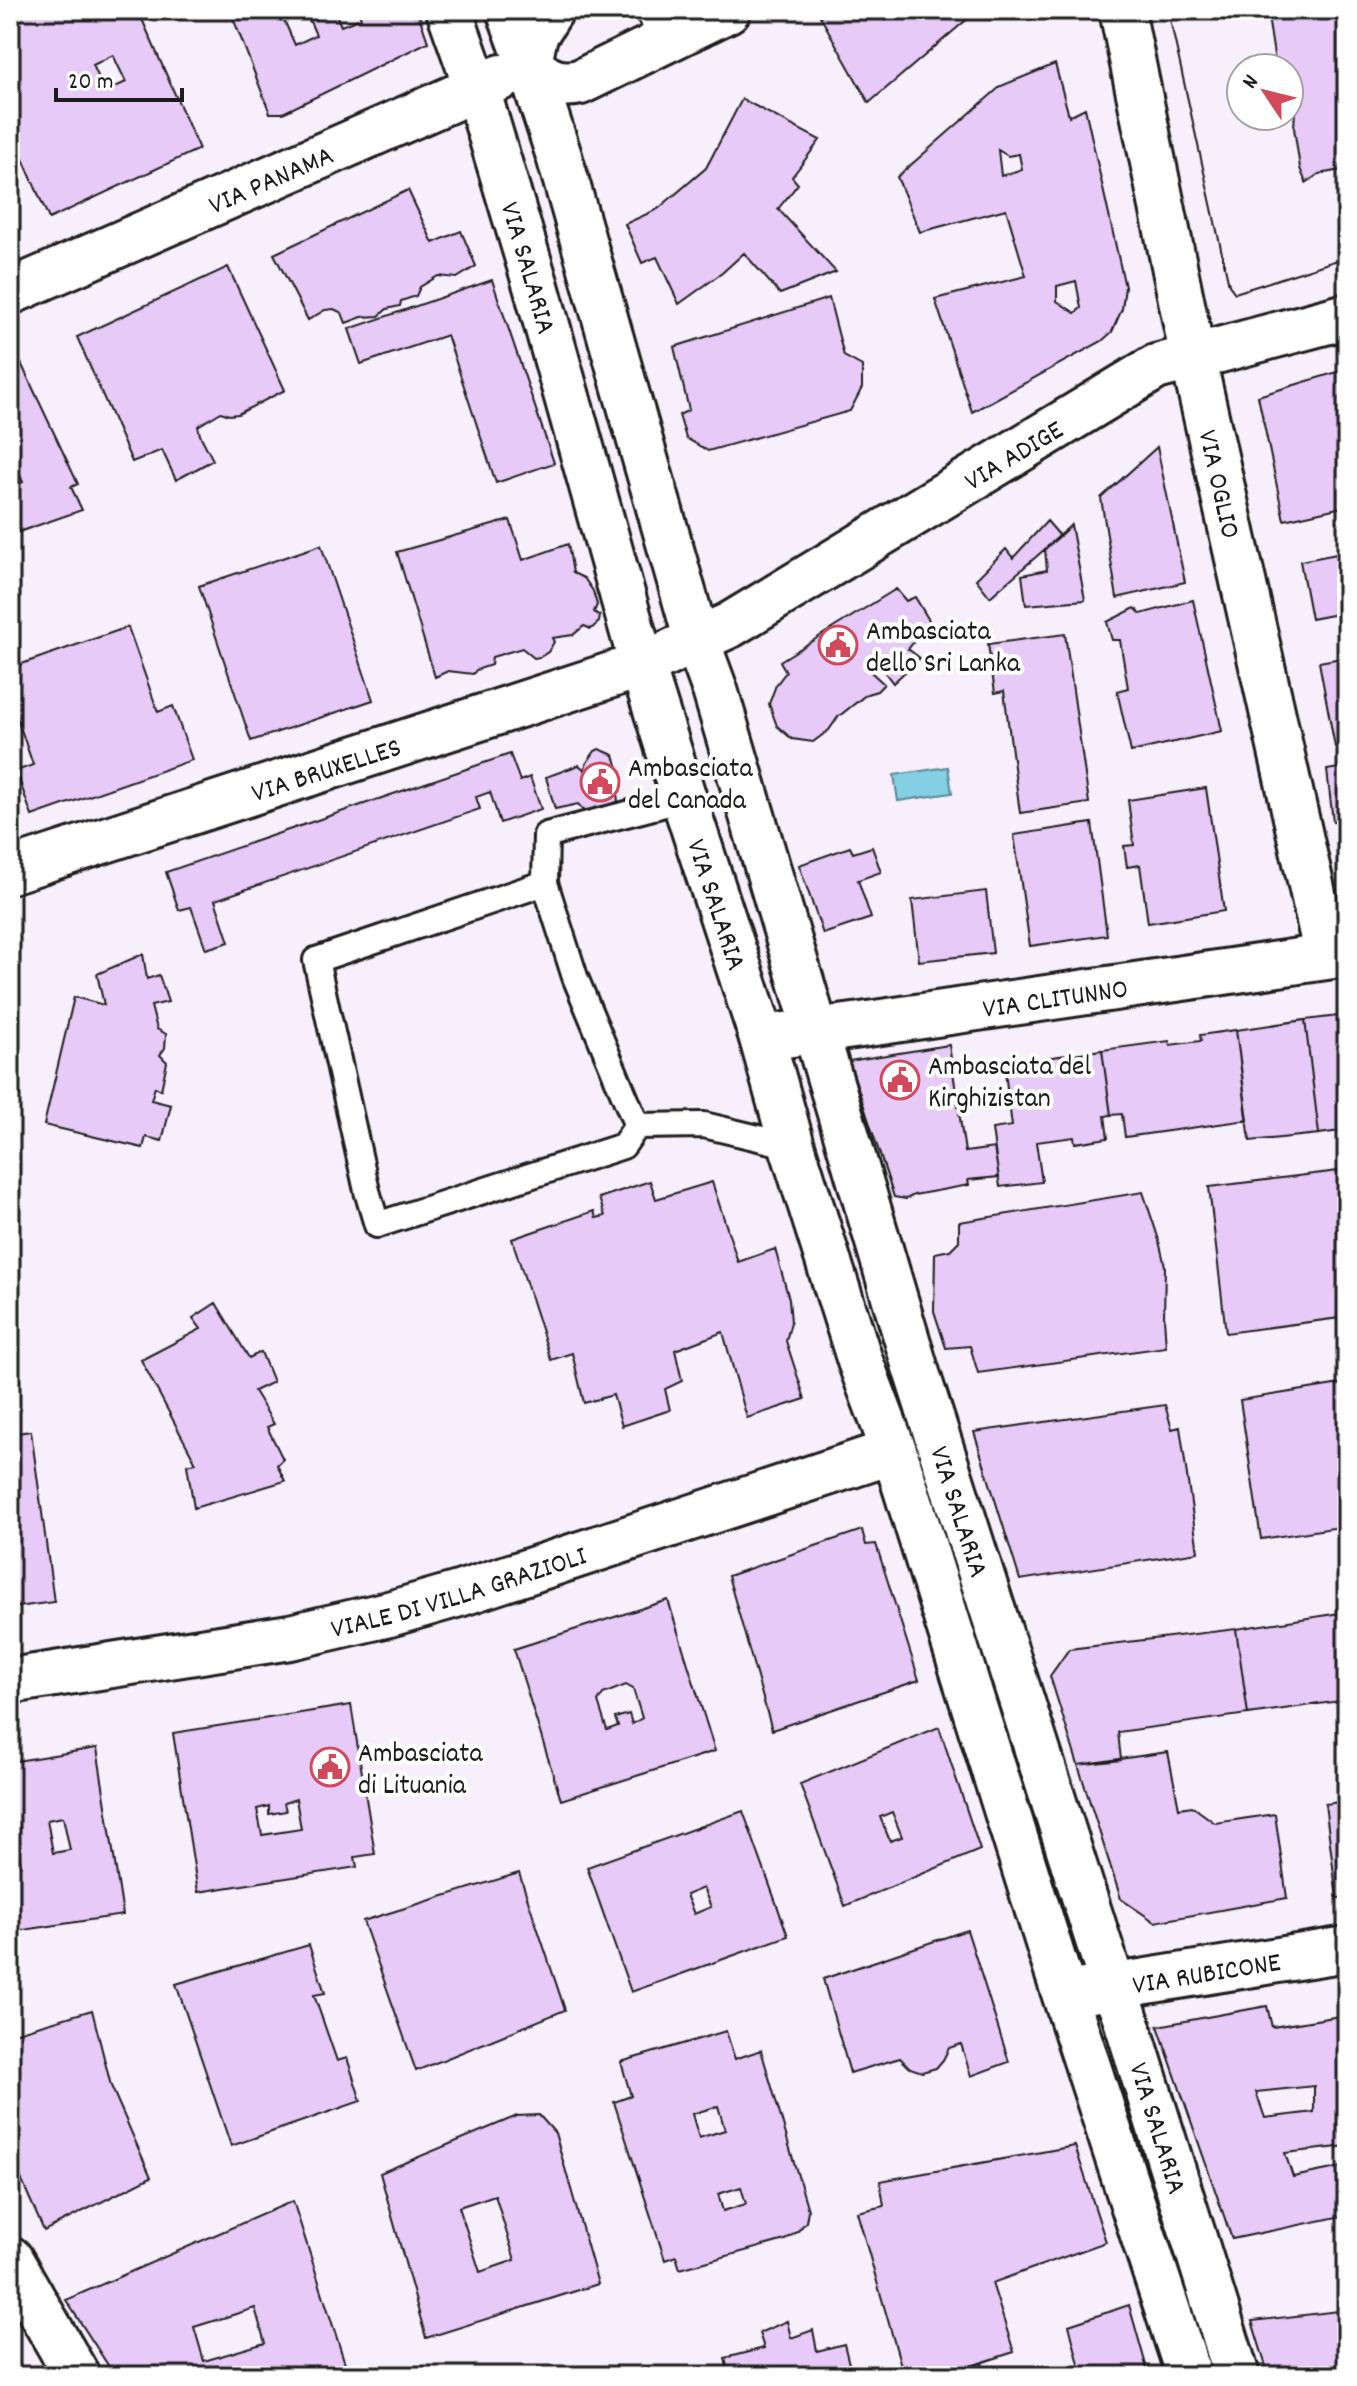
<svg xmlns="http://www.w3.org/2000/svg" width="1357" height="2386" font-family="Dekko,sans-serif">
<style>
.water{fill:#84cfe4;stroke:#5a8794;stroke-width:2}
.building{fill:#e7caf8;stroke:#1c1c1c;stroke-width:2;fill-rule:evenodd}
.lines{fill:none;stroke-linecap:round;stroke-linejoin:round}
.lane-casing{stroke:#1c1c1c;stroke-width:30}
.street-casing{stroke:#1c1c1c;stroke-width:50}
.secondary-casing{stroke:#1c1c1c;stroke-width:50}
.lane{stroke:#fff;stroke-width:24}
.street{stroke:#fff;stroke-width:44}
.secondary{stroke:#fff;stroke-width:44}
.labels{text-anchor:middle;stroke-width:8;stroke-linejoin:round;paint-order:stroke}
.street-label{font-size:28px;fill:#1c1c1c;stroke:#fff}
.poi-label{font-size:28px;fill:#1c1c1c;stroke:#fff;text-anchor:start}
</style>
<rect width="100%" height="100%" fill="#f8effd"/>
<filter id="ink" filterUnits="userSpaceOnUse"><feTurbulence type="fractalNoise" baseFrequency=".0125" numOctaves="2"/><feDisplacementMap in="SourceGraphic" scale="16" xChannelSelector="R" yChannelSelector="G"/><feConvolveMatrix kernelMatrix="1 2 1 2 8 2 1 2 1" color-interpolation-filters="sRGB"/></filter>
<g filter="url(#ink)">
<path class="water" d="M948 767 952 793 898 801 894 775Z"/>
<path class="building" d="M10 10H138L199 149 49 219 10 129ZM113 55 126 82 105 92 93 65Z
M230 10H334L341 26 361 18 358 10H417L428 42 283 113H270ZM305 10 316 35 295 45 284 20Z
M832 10H978L869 103 820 16Z
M1168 10H1267L1276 68H1241V116H1289V103L1295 111 1294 128 1300 168 1306 183 1319 174 1347 169V257L1235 293 1229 285Z
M1168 10H1347V257L1235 293 1229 285ZM1241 68H1289V116H1241Z
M1055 64 1069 116 1085 108 1125 287 1122 309 1112 332 1102 341 972 412 935 299 1026 276 1006 209 920 232 897 177 1001 86ZM998 150 1008 156 1019 154 1022 169 1001 176ZM1076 281 1081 308 1075 313 1057 301V286Z
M742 99 820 140 792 177 798 184 778 209 836 272 780 294 744 253 722 273 679 304 657 257 642 263 625 224 658 209 706 168Z
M408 190 433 243 461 231 476 266 457 278 438 276 420 287 416 296 401 301 400 306 387 309 379 316 362 317 346 323 342 313 334 309 325 310 308 320 274 254Z
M228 267 285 390 238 414 229 415 221 412 198 426 200 435 213 460 176 480 162 450 132 462 77 337Z
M492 280 554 463 496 483 447 335 361 364 349 329Z
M829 298 844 356 862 366V388L850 411 708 451 686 438 679 415 689 410 674 347Z
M20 361 78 484 71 487 82 510 10 535V488L23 482 10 454V365Z
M1347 369V506L1284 520 1258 396Z
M1157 447 1185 582 1117 598 1101 498Z
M510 520 523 560 568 544 573 573 584 578 593 591 597 605 594 612 600 616 599 622 591 629 584 626 573 635 552 638 554 642 548 652 540 657 534 658 522 648 492 657 491 665 476 670 473 674 448 671 435 677 397 552Z
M1047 521 1060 536 990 597 976 579 1006 549 1013 558Z
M1071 525 1085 600 1026 605 1022 575 1047 570 1045 549Z
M321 545 373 700 251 741 199 586Z
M1347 552V628L1340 630 1337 614 1311 619 1300 561Z
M896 589 906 601 915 597 930 622 908 649 920 658 893 683 879 665 871 672 884 684 877 691 867 694 838 717 829 730 813 742 792 739 777 726 769 704 776 685 786 672 780 661Z
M1193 600 1222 731 1131 752 1117 691 1128 688 1120 640H1112L1107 622 1135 608 1141 614Z
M128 627 158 712 173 706 192 760 32 816 16 771 33 765 10 697V668Z
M1065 634 1089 803 1020 813 1004 691 995 693 988 644Z
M1347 657V744L1335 747 1319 662Z
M599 749 614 755 618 768 615 773 620 791 617 792 618 802 587 814 578 804 555 809 546 777 579 765 585 770 586 764 595 751Z
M510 754 520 781 530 777 541 809 500 823 490 792 476 797 480 809 215 900 229 942 206 949 191 907 179 910 166 872Z
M1345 767 1347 819 1333 822 1327 770Z
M1206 788 1224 911 1148 923 1140 865 1127 867 1124 846 1134 845 1128 800Z
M1092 823 1107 935 1030 946 1014 835Z
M850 847 853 853 872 847 881 872 858 880 871 918 823 934 799 865Z
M986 891 993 953 919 961 912 900Z
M143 954 147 979 159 975 168 1002 151 1006 157 1029 166 1034 165 1048 160 1055 167 1062 161 1090 155 1087 151 1100 171 1105 162 1141 146 1137 143 1148 44 1125 74 997 104 1005 97 974Z
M1347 1015V1130L1319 1134 1305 1020Z
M1305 1020 1319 1134 1250 1141 1236 1030Z
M1236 1030 1248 1120 1125 1137 1122 1114 1111 1115 1102 1050 1169 1041 1170 1045 1201 1041 1200 1035Z
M949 1045 965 1152 994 1148 999 1177 968 1180 969 1185 914 1195 906 1199 894 1197 849 1061Z
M1102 1050 1111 1115 1105 1116 1108 1138 1075 1143 1074 1137 1036 1142 1042 1182 1000 1187 992 1129 1012 1126 1004 1064Z
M1347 1170V1317L1226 1333 1209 1187Z
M650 1181 656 1199 712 1182 738 1262 775 1249 789 1299 791 1322 786 1341 805 1399 747 1418 723 1332 675 1350 682 1381 665 1389 670 1410 622 1426 613 1395 584 1403 572 1353 551 1360 512 1239 594 1211 596 1218 605 1216 599 1198Z
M1143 1192 1158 1237 1165 1266 1164 1318 1166 1347 978 1373 970 1346 946 1348 934 1311 935 1253 950 1250 959 1241V1222Z
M216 1303 249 1358 261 1352 273 1382 254 1391 274 1424 267 1427 283 1459 277 1465 285 1481 194 1508 187 1465 196 1463 141 1360 201 1329 193 1318Z
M1347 1383V1526L1261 1539 1240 1400Z
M1165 1405 1172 1429 1180 1427 1198 1552 1020 1580 974 1432Z
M31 1431 54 1602 10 1608V1434Z
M862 1530 866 1545 876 1544 919 1680 772 1730 728 1576Z
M668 1600 715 1751 561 1800 514 1649ZM626 1685 633 1689 642 1718 632 1724 629 1714 615 1718 618 1726 607 1730 598 1702 603 1694Z
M1347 1612V1700L1248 1714 1236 1629Z
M1236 1629 1248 1714 1118 1732 1121 1760 1078 1765 1050 1676 1069 1649Z
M351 1705 375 1854 355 1857 357 1867 198 1892 173 1733ZM296 1799 301 1829 262 1835 257 1809 269 1806V1814L286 1811 284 1803Z
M939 1727 980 1850 845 1906 800 1784ZM892 1812 902 1837 890 1841 880 1817Z
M97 1748 123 1915 10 1932V1867L21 1865 18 1845 10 1846V1762ZM63 1817 70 1850 53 1853 47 1820Z
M1168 1752 1179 1808 1192 1806 1215 1823 1275 1814 1287 1898 1155 1922 1121 1899 1078 1765Z
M1347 1801V1897L1337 1898 1325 1804Z
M743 1811 788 1936 631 1992 587 1867ZM703 1888 711 1907 694 1914 686 1895Z
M519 1873 565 2010 416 2071 363 1921Z
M967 1930 1009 2062 971 2076 961 2044 949 2048 943 2060 936 2068 922 2072 910 2068 900 2058 850 2073 823 1979Z
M309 1945 325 1993 314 1995 337 2061 347 2058 361 2101 231 2146 176 1984Z
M1267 2006 1272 2027 1347 2015V2146L1285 2153 1293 2177 1347 2166V2215L1232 2239 1158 2026ZM1314 2086V2112L1265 2118 1256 2092Z
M92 2010 111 2086 151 2177 44 2231 10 2154V2034Z
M726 2031 735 2059 761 2050 808 2210 806 2222 798 2231 785 2240 680 2269 676 2256 665 2260 614 2102 631 2096 621 2062ZM718 2106 725 2130 699 2138 692 2114ZM741 2187 746 2204 723 2211 718 2194Z
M539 2115 555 2133 598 2284 426 2338 380 2173 517 2116ZM495 2195 515 2260 480 2272 459 2207Z
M1075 2146 1106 2242 992 2283 1014 2352 940 2376H904L857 2212 884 2206 880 2181Z
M293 2201 349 2376H115L66 2300ZM255 2308 265 2343 204 2361 194 2327Z
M1129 2305 1149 2376H1082L1069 2325Z
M1347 2310V2370L1335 2372 1336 2376H1269L1252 2321Z
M787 2321 791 2338 813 2330 817 2351 844 2344 852 2376H802L799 2367 780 2371 781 2376H729L725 2358 764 2348 759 2333Z
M982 2363 987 2376H943V2375Z
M618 2369 621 2376H593Z"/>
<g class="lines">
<g class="lane-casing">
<path id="lane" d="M648 10 663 43
M545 883 316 960 367 1191 377 1225 623 1146 637 1126 575 977 545 883 546 835 684 799
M637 1126 704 1125 792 1146"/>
</g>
<g class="street-casing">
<g id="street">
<path id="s1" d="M1122 10 1193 358 1327 956"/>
<path id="s2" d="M10 871 642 665 730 625 1156 367 1347 316"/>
<path id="s3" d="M762 1038 854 1026 1347 954"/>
<path id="s4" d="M10 1681 290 1637 389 1614 459 1594 894 1451"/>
<path id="s5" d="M1066 1994 1347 1949"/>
<path d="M10 2259 77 2376"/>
</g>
</g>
<g class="secondary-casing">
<g id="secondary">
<path id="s6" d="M449 10 477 89 536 286 642 665 684 799 762 1038 792 1146 860 1361 894 1451 1054 1962 1189 2376"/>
<path id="s7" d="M509 10 529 64 559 156 697 641 715 690 915 1367 1113 1987 1124 2013 1237 2376"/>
<path d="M529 64C545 80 558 87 580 82L728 10"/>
<path d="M529 64 535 35 551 10"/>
<path id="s8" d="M10 292 502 77"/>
</g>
</g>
<use href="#lane" class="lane"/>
<use href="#street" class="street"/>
<use href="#secondary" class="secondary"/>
</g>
</g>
<defs>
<g id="civic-ring" transform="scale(2)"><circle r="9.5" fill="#fff" stroke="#d1495b" stroke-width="1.5"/><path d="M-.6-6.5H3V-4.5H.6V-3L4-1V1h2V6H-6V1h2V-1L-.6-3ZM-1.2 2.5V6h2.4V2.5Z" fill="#d1495b"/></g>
</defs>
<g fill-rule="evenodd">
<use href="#civic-ring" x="838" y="645"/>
<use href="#civic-ring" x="600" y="782"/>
<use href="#civic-ring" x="900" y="1080"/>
<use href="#civic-ring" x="330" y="1767"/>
</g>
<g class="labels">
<g class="street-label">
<text dy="10" stroke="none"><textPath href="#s8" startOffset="284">VIA PANAMA</textPath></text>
<text dy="10" stroke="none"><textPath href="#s6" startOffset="270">VIA SALARIA</textPath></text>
<text dy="10" stroke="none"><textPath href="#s2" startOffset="1092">VIA ADIGE</textPath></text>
<text dy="10" stroke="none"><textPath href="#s1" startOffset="484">VIA OGLIO</textPath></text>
<text dy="10" stroke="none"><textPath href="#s2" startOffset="332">VIA BRUXELLES</textPath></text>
<text dy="10" stroke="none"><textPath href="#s6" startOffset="934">VIA SALARIA</textPath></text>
<text dy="10" stroke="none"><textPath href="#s3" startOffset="296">VIA CLITUNNO</textPath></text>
<text dy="10" stroke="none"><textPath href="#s7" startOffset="1568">VIA SALARIA</textPath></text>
<text dy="10" stroke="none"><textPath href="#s4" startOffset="458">VIALE DI VILLA GRAZIOLI</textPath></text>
<text dy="10" stroke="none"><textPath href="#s5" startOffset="142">VIA RUBICONE</textPath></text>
<text dy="10" stroke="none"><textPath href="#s7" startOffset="2216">VIA SALARIA</textPath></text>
</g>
<g class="poi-label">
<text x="866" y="639">Ambasciata<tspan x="866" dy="32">dello Sri Lanka</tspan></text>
<text x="628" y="776">Ambasciata<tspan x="628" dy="32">del Canada</tspan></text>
<text x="928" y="1074">Ambasciata del<tspan x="928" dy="32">Kirghizistan</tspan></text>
<text x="358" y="1761">Ambasciata<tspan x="358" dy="32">di Lituania</tspan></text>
</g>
</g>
<rect width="1357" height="2386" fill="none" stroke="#fff" stroke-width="40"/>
<rect x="20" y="20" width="1317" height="2346" fill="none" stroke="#1c1c1c" stroke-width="3" filter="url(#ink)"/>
<g transform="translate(1265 92) rotate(305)"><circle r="38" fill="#ffffff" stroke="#a4a4a4" stroke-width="2"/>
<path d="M0-6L14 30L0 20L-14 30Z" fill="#d1495b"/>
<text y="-12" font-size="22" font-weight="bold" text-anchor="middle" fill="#1c1c1c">N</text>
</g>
<path d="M56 88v12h126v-12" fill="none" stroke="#1c1c1c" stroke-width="4"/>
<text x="68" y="88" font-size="24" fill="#1c1c1c" stroke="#ffffff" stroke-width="6" paint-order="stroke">20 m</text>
</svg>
